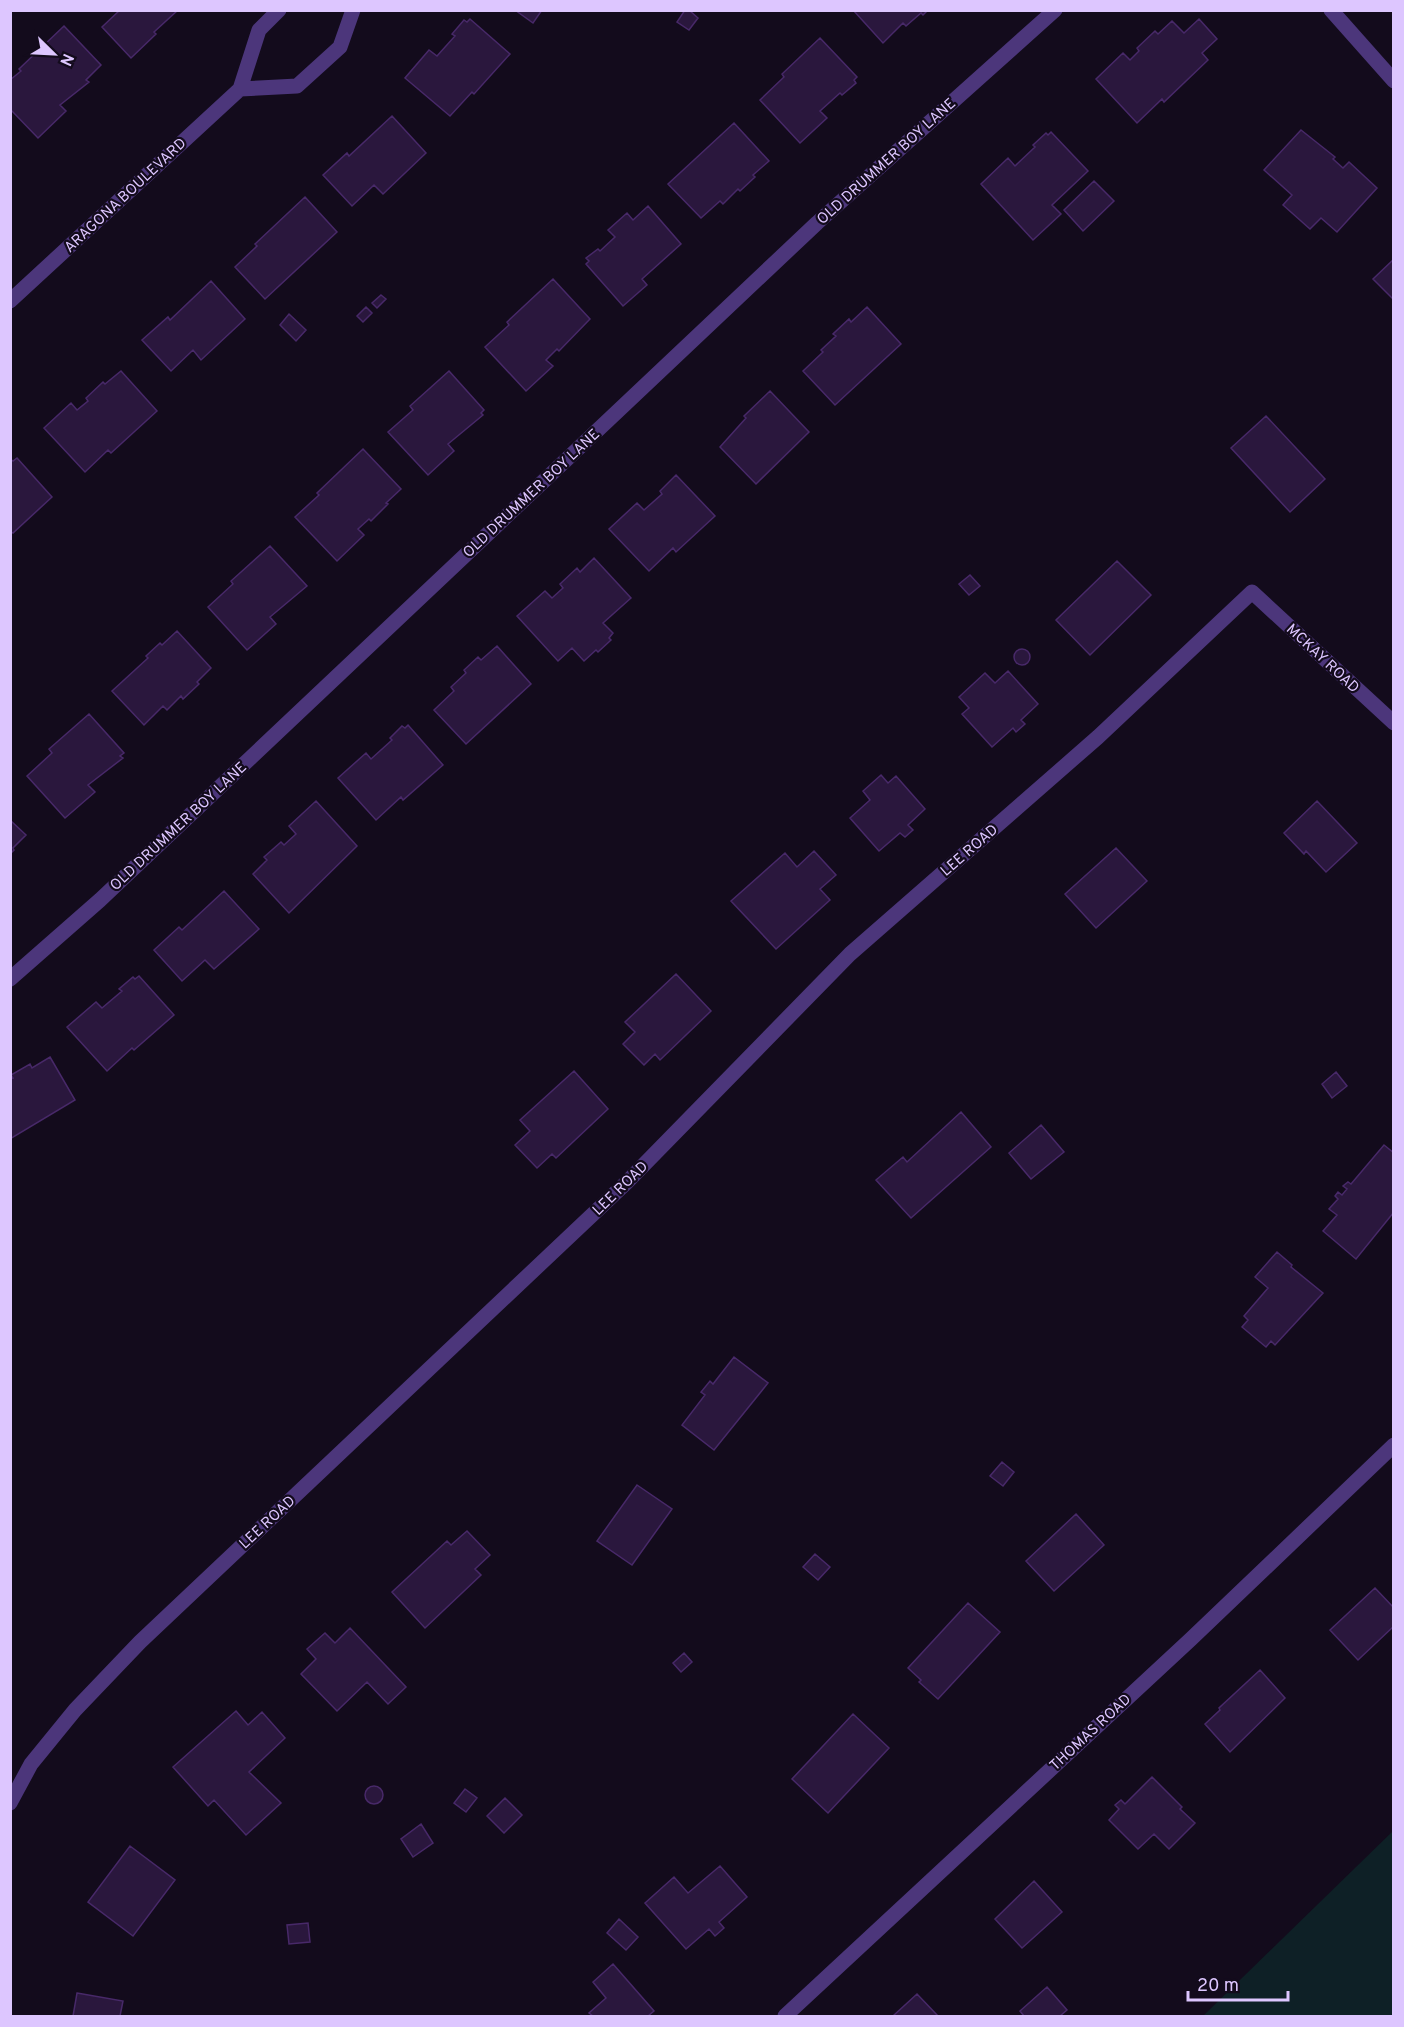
<svg xmlns="http://www.w3.org/2000/svg" width="1404" height="2027" font-family="Overpass,sans-serif">
<style>
.green{fill:#0e2026}
.building{fill:#2a173d;stroke:#482969;stroke-width:1.5}
.lines{fill:none;stroke-linecap:round;stroke-linejoin:round}
.minor{stroke:#4c367b;stroke-width:15}
.labels{text-anchor:middle;stroke-width:4.5;stroke-linejoin:round;paint-order:stroke}
.street-label{font-size:15px;fill:#ddc6ff;stroke:#130b1c}
</style>
<rect width="100%" height="100%" fill="#130b1c"/>
<path class="green" d="M1393 1831V2016H1203Z"/>
<path class="building" d="M120 10H178L154 32 156 34 131 58 102 27Z
M515 10H542L533 23Z
M685 10H689L698 18 689 30 677 22Z
M853 10H928L923 15 921 13 906 26 903 23 883 43Z
M470 19 510 54 474 94 472 92 450 116 405 78 429 50 437 56 455 36 452 34 464 20 467 22Z
M1199 19 1217 39 1202 53 1208 60 1164 102 1162 99 1137 123 1096 79 1123 53 1130 60 1139 51 1137 48 1155 31 1158 34 1172 21 1184 33Z
M64 26 101 65 86 80 89 82 60 105 66 111 38 138 10 109V80L21 71 19 69Z
M820 38 857 77 854 80 856 83 842 95 840 93 820 111 827 118 800 143 760 100 784 77 782 74Z
M392 116 426 153 383 194 374 185 352 206 323 175 347 153 349 156Z
M734 123 769 161 753 175 755 177 740 191 738 189 723 204 720 201 701 218 668 184Z
M1301 130 1335 157 1333 159 1343 168 1349 162 1377 188 1337 232 1321 218 1310 229 1283 205 1292 195 1264 170Z
M1051 132 1088 171 1052 205 1061 214 1033 240 981 184 1008 158 1015 166 1035 147 1033 145 1046 133 1048 135Z
M1094 181 1114 201 1083 231 1064 210Z
M305 197 337 232 265 299 235 267 257 246 255 244Z
M648 206 681 244 642 279 647 285 623 306 586 264 589 261 586 258 598 249 600 251 615 237 608 230 627 213 633 220Z
M1394 259V300L1373 279Z
M553 279 590 319 559 351 557 349 546 360 553 366 526 391 485 347 509 325 507 322Z
M211 281 245 319 201 360 193 350 171 371 142 340 168 317 170 320Z
M381 295 386 299 377 308 372 303Z
M366 307 372 313 363 322 357 316Z
M867 307 901 344 835 405 803 371 823 352 821 350 836 336 833 334 849 319 851 322Z
M289 314 306 330 296 341 280 325Z
M121 371 157 411 111 453 108 450 85 472 44 428 71 403 77 410 88 401 86 398 103 382 105 384Z
M449 371 484 410 481 413 483 415 448 444 454 451 428 475 388 432 413 410 410 406Z
M770 391 809 432 756 484 720 447 746 418 744 416Z
M1266 416 1325 479 1290 512 1231 448Z
M363 449 401 489 386 503 388 504 371 521 369 519 358 529 364 535 337 561 295 517 319 495 317 493Z
M17 458 52 497 13 533 10 531V459L13 461Z
M676 475 715 516 676 552 673 548 649 571 609 529 637 503 644 510 662 494 660 491Z
M270 546 307 586 270 617 276 624 247 650 208 607 233 584 231 581Z
M594 558 631 598 603 623 613 633 609 638 611 640 598 652 596 650 584 661 572 648 558 661 517 616 545 591 552 598 563 588 560 584 577 568 580 572Z
M1117 561 1151 595 1090 655 1056 620Z
M970 575 980 586 969 595 959 584Z
M177 631 211 668 197 682 199 684 183 699 181 696 167 710 163 706 144 725 112 691 148 658 146 656 160 643 162 645Z
M497 646 531 684 466 744 434 710 454 691 451 687 466 673 464 670 478 657 481 660Z
M1014 657a8 8 0 1 1 16 0a8 8 0 1 1-16 0Z
M1008 671 1038 704 1021 720 1025 724 1016 732 1013 728 992 747 962 714 969 708 959 697 985 673 995 683Z
M89 714 124 753 120 756 123 758 88 785 95 792 65 818 27 776 52 753 49 749Z
M408 725 443 765 403 800 401 797 376 820 338 778 366 753 371 759 392 740 390 738 402 726 405 728Z
M881 775 888 783 896 776 925 809 908 825 913 830 905 837 900 833 879 851 850 818 870 800 863 791Z
M316 801 357 846 289 913 253 874 267 860 264 857 281 842 284 845 296 834 289 826Z
M1317 801 1357 843 1326 872 1306 851 1304 854 1284 833Z
M10 820 26 835 13 848 14 850 10 854Z
M1116 848 1147 881 1096 928 1065 894Z
M814 851 836 875 820 889 830 900 776 949 731 901 785 853 797 867Z
M224 891 259 929 214 969 205 960 182 981 154 950 179 927 182 930Z
M676 974 711 1011 660 1060 655 1054 644 1065 623 1044 635 1032 625 1022Z
M139 976 174 1015 134 1050 132 1048 107 1071 67 1027 96 1002 102 1008 122 991 119 989 133 977 135 979Z
M50 1057 75 1100 10 1139V1079L13 1078 11 1075 30 1064 32 1068Z
M574 1071 608 1109 556 1158 552 1154 537 1168 515 1145 530 1131 520 1120Z
M1336 1072 1347 1086 1332 1098 1322 1084Z
M961 1112 991 1147 911 1218 876 1180 903 1157 907 1162Z
M1041 1125 1064 1152 1031 1179 1009 1153Z
M1384 1145 1394 1153V1212L1356 1259 1323 1231 1337 1215 1329 1209 1338 1199 1335 1196 1338 1192 1342 1195 1347 1189 1343 1186 1348 1182 1351 1184Z
M1277 1252 1292 1265 1291 1267 1323 1293 1275 1345 1271 1341 1266 1347 1242 1327 1248 1320 1244 1316 1268 1288 1255 1277Z
M734 1357 768 1383 714 1450 682 1425 705 1395 701 1392 710 1381 713 1384Z
M1002 1462 1014 1472 1003 1486 990 1476Z
M637 1485 672 1509 632 1565 597 1541Z
M1076 1514 1104 1545 1054 1591 1026 1561Z
M467 1531 490 1555 475 1569 481 1575 425 1628 392 1592 447 1541 451 1545Z
M815 1554 830 1567 818 1580 803 1567Z
M1375 1588 1394 1608V1626L1358 1660 1330 1630Z
M968 1603 1000 1632 938 1699 919 1682 921 1680 908 1668Z
M350 1628 406 1687 388 1704 367 1682 337 1711 301 1674 316 1659 307 1649 325 1633 335 1643Z
M684 1653 692 1662 681 1672 673 1663Z
M1260 1670 1285 1698 1230 1752 1205 1724 1220 1710 1219 1708Z
M236 1711 248 1725 262 1712 285 1738 249 1772 281 1803 246 1835 214 1800 208 1806 173 1767Z
M853 1714 889 1748 828 1813 792 1779Z
M1152 1777 1182 1807 1180 1809 1195 1823 1169 1849 1154 1834 1138 1849 1109 1820 1119 1809 1115 1805 1121 1800 1125 1804Z
M365 1795a9 9 0 1 1 18 0a9 9 0 1 1-18 0Z
M465 1789 477 1798 466 1812 454 1803Z
M505 1798 522 1815 504 1833 487 1816Z
M421 1824 433 1843 413 1857 401 1839Z
M130 1846 175 1880 133 1936 88 1902Z
M720 1866 747 1897 719 1922 724 1928 715 1936 709 1929 686 1949 645 1903 674 1877 688 1893Z
M1034 1881 1062 1912 1022 1948 995 1919Z
M619 1919 638 1937 626 1950 607 1933Z
M308 1923 310 1942 289 1944 287 1925Z
M613 1964 654 2011 648 2016H593L589 2013 606 1998 593 1982Z
M1047 1987 1067 2010 1060 2016H1024L1020 2011Z
M77 1993 123 2001 120 2016H73Z
M917 1994 938 2016H893Z"/>
<g class="lines">
<path class="minor" d="M1331 10 1394 81
M240 89 297 86 340 47 353 10
M10 301 240 89 259 30 279 10
M10 979 100 900 817 223 1055 10
M10 1803 31 1764 75 1710 140 1642 627 1182 850 954 1098 737 1252 592 1394 723
M785 2016 1191 1639 1394 1445"/>
</g>
<g class="labels">
<g class="street-label">
<text transform="translate(886 161) rotate(-42)" y="5">OLD DRUMMER BOY LANE</text>
<text transform="translate(125 195) rotate(-43)" y="5">ARAGONA BOULEVARD</text>
<text transform="translate(531 493) rotate(-43)" y="5">OLD DRUMMER BOY LANE</text>
<text transform="translate(1323 658) rotate(43)" y="5">MCKAY ROAD</text>
<text transform="translate(178 826) rotate(-43)" y="5">OLD DRUMMER BOY LANE</text>
<text transform="translate(969 850) rotate(-41)" y="5">LEE ROAD</text>
<text transform="translate(620 1188) rotate(-44)" y="5">LEE ROAD</text>
<text transform="translate(267 1522) rotate(-43)" y="5">LEE ROAD</text>
<text transform="translate(1090 1732) rotate(-43)" y="5">THOMAS ROAD</text>
</g>
</g>
<rect width="1404" height="2027" fill="none" stroke="#ddc6ff" stroke-width="24"/>
<g transform="translate(54 54) rotate(114)" stroke="#130b1c" stroke-width="4.5" paint-order="stroke">
<path d="M0-4.5L10 22L0 15L-10 22Z" fill="#ddc6ff"/>
<text y="-9" font-size="16" font-weight="bold" text-anchor="middle" fill="#ddc6ff">N</text>
</g>
<path d="M1188 1991v9h100v-9" fill="none" stroke="#ddc6ff" stroke-width="3"/>
<text x="1197" y="1991" font-size="18" fill="#ddc6ff" stroke="#130b1c" stroke-width="4.5" paint-order="stroke">20 m</text>
</svg>
